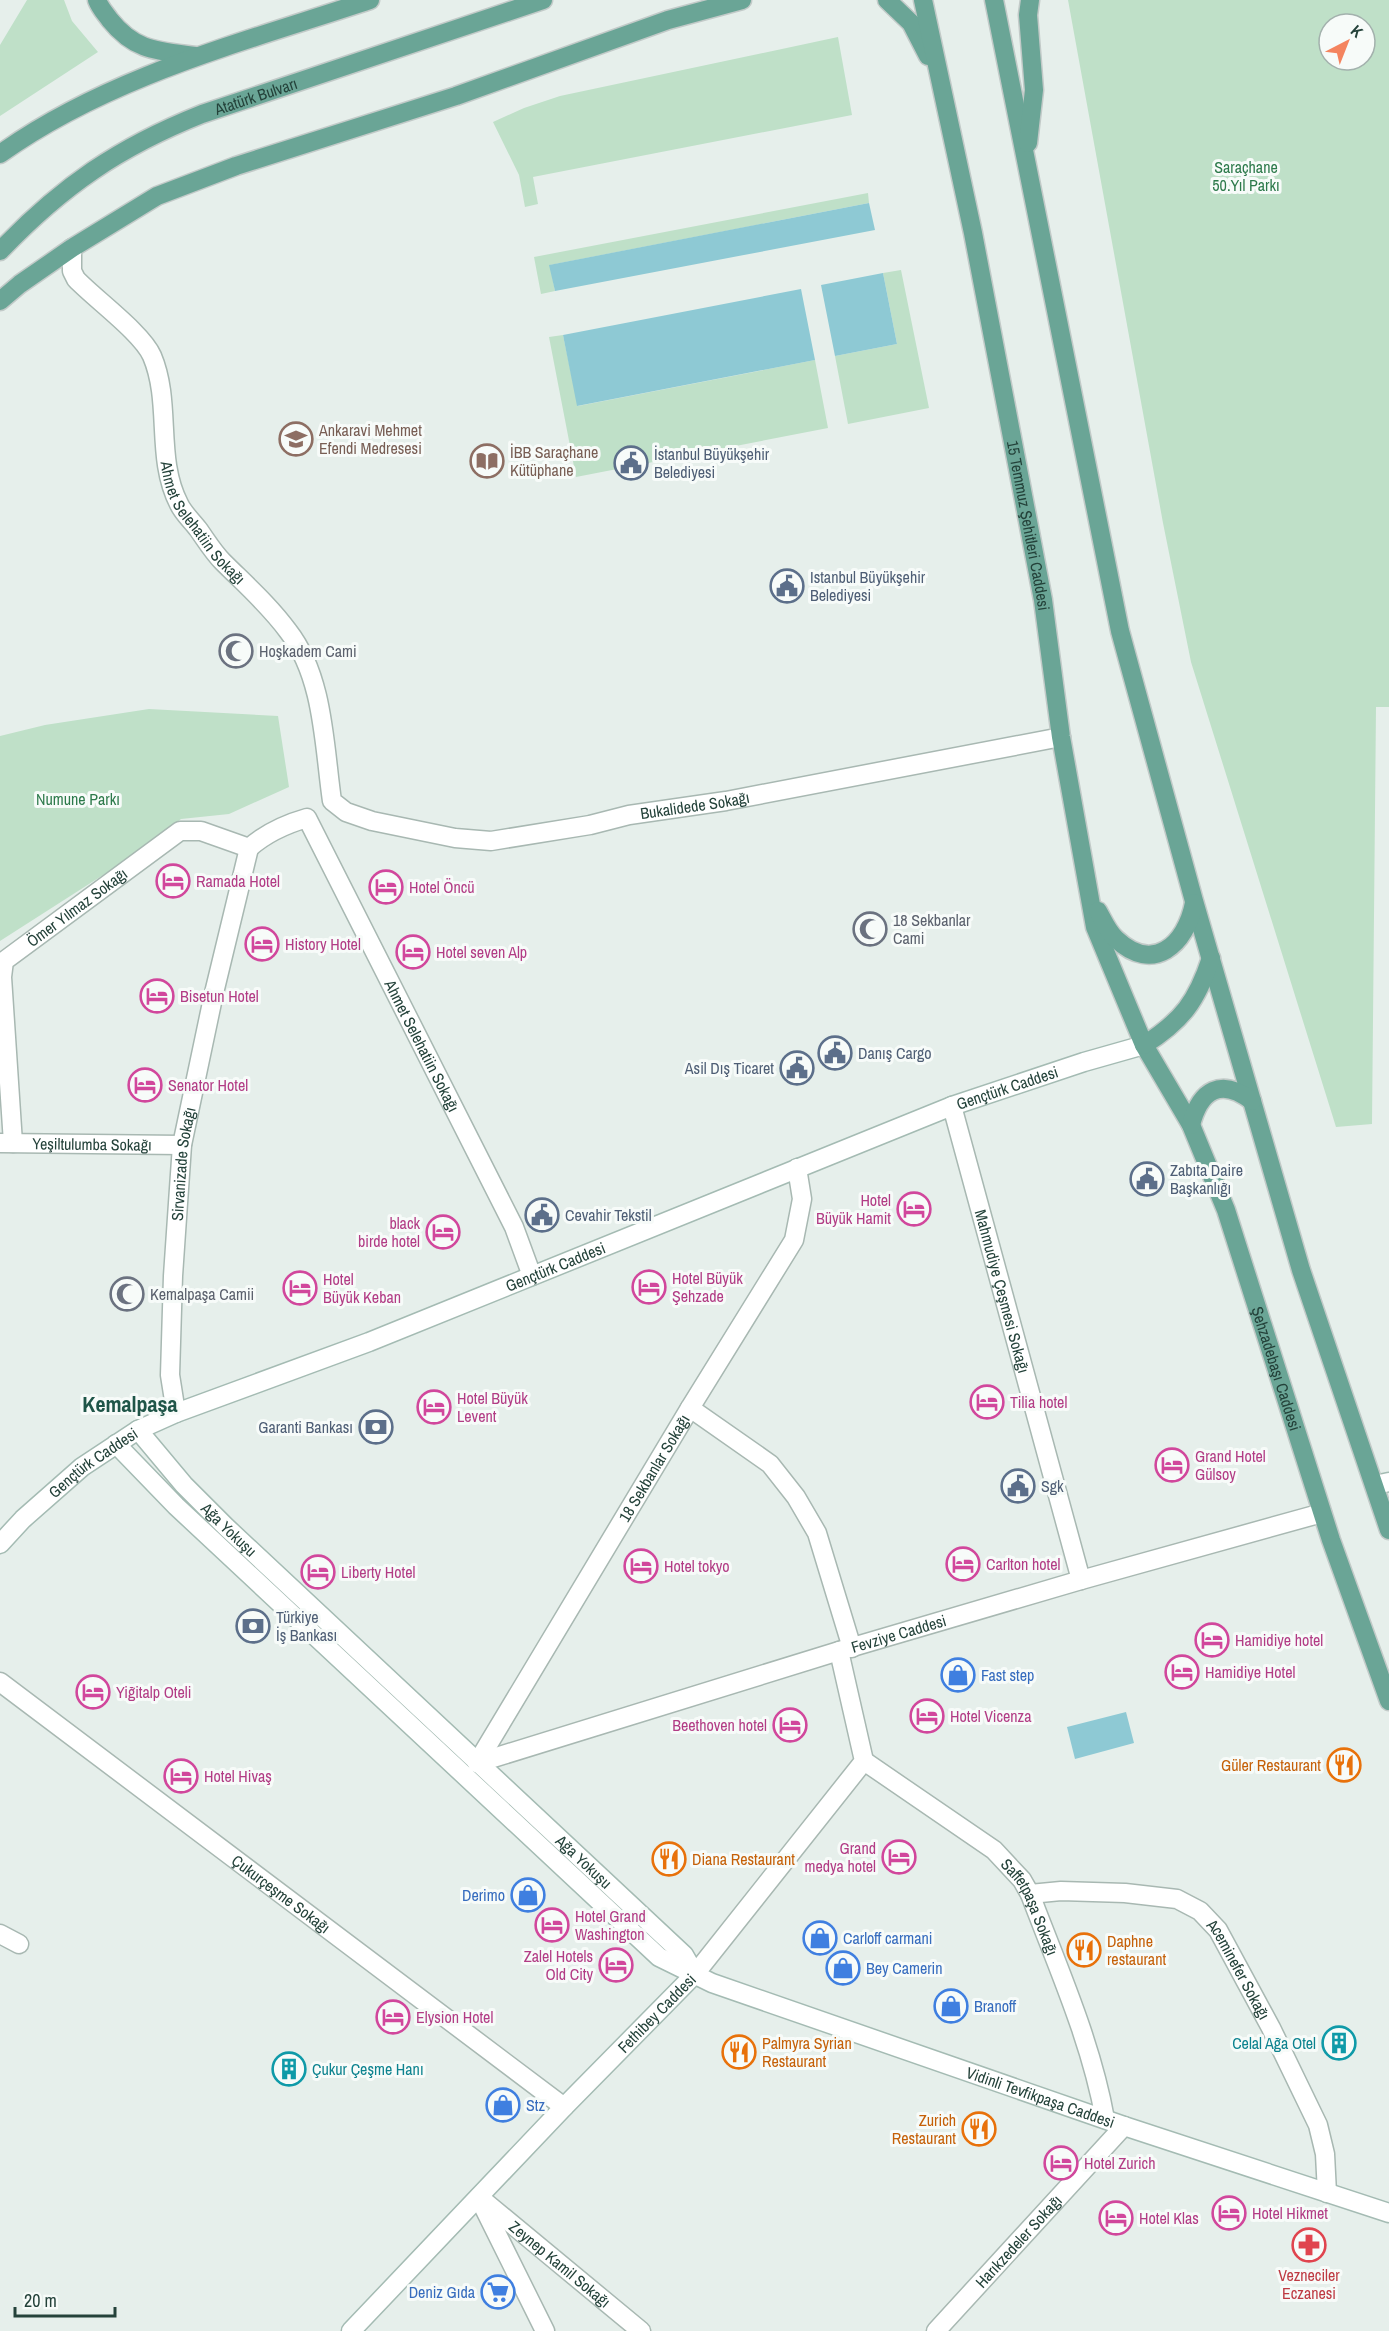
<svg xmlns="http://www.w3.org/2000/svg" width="1389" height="2331" font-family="'Archivo Narrow',sans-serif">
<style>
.green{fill:#bfe0c8;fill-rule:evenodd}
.water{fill:#8ec9d4}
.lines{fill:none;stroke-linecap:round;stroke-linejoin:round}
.street-casing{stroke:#a8b8b2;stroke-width:21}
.secondary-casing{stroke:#a4bbb3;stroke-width:21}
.primary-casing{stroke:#c2cac8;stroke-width:21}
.street{stroke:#fff;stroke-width:18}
.secondary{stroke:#fff;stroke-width:18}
.primary{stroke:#6aa596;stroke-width:18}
.labels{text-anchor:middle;stroke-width:6;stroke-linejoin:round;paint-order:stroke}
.street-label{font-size:16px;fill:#24423a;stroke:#f7fbf9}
.park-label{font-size:16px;fill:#2d7a4b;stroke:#f7fbf9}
.education-label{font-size:16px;fill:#785e54;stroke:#f7fbf9;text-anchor:start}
.service-label{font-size:16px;fill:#4e5e75;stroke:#f7fbf9;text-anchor:start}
.worship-label{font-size:16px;fill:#5b616d;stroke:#f7fbf9;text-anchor:start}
.hotel-label{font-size:16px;fill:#b23c85;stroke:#f7fbf9;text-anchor:start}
.shop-label{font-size:16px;fill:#366cbe;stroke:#f7fbf9;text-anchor:start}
.food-label{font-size:16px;fill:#c56008;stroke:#f7fbf9;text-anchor:start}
.culture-label{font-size:16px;fill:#0d838f;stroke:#f7fbf9;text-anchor:end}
.health-label{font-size:16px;fill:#be3a42;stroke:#f7fbf9}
.district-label{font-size:22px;font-weight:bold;fill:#1f5548;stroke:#f7fbf9}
</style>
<rect width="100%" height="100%" fill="#e6efeb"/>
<path class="green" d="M27 0H64L72 21 98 52 0 116V45Z
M1068 0H1389V707H1376L1372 1124 1336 1127 1191 662 1163 523ZM1329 24H1365V60H1329Z
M838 37 852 115 533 177 538 204 525 207 519 175 493 122 524 108 560 96Z
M868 193 869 203 550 265 555 291 541 294 534 257Z
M901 270 929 408 848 424 835 356 897 344 883 273Z
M563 335 578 406 815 360 828 428 576 477 549 337Z
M149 709 278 716 289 787 229 814 181 819 139 852 0 941V736L45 725Z"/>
<path class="water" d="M869 203 875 230 555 291 549 265Z
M883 273 897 344 835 356 821 285Z
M801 289 815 360 577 406 563 335Z
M1126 1712 1134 1743 1075 1759 1067 1727Z"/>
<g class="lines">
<g class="street-casing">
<g id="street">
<path id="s1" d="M72 248V271L76 279C95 299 142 333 152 356 172 403 155 458 179 504 183 513 192 521 198 529 206 540 213 552 223 562 245 584 269 605 288 631 324 677 324 746 332 801L346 812 372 821 455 838 491 841 590 825 629 815 726 801 1061 737"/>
<path id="s2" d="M249 848C266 833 286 824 307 818L514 1227 532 1276"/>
<path id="s3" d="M952 1106 1081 1580"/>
<path id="s4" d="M0 1143 182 1145"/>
<path id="s5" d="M13 1143 2 977 4 961 180 831H201L249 848"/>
<path d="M690 1408 770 1464 796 1497 817 1533 852 1648"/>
<path id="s6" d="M176 1413 170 1375 173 1276 182 1145 214 993 249 848"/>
<path id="s7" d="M0 1682 564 2107"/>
<path id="s8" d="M864 1761 994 1850 1022 1880 1030 1894C1058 1968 1091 2041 1105 2119"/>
<path id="s9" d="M477 1763 839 1651 1081 1580 1322 1513"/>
<path id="s10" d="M477 1763 690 1408 794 1240 802 1199 797 1168"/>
<path id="s11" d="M1030 1894 1061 1891 1125 1893 1177 1899 1200 1911 1218 1930 1271 2028 1318 2125 1325 2154 1327 2193"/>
<path d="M0 1934 19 1944"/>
<path d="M695 1974 864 1761 839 1651"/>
<path id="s12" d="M479 2197 641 2331"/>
<path d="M482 2204 545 2331"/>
<path id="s13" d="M936 2331 1124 2126"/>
</g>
</g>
<g class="secondary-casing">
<g id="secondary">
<path id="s14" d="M138 1430 184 1485 226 1527 684 1955 695 1974"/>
<path id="s15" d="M116 1444 176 1506 659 1957 712 1983 1124 2126 1389 2213"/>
<path d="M1375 1485 1389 1482"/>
<path id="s16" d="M0 1544 23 1519 82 1467 138 1430 176 1413 369 1342 952 1106 1084 1062 1144 1045"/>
<path id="s17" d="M351 2331 564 2107 695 1974"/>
</g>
</g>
<g class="primary-casing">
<g id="primary">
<path d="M97 0C100 8 105 13 110 20 135 51 157 51 195 56"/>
<path d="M887 0 911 23 928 56"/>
<path id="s18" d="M923 0 973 233 1043 600 1061 737 1095 927 1144 1045 1191 1125 1226 1210 1331 1540 1389 1701"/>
<path d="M994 0 1120 631 1194 901 1301 1270 1389 1530"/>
<path d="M1028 143 1034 90 1028 15 1030 0"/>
<path d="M0 154C109 76 244 42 370 0"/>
<path id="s19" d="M0 251C62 186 119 147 202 114L543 0"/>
<path d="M0 301 20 284 72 248 157 196 236 166 456 96 668 20 742 0"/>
<path d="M1098 911C1103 920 1108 932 1116 939 1153 974 1186 945 1194 903"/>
<path d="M1144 1045C1182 1021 1197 1001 1211 958"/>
<path d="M1191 1125C1200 1090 1221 1077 1252 1101"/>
</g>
</g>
<use href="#street" class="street"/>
<use href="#secondary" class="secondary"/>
<use href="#primary" class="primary"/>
</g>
<defs>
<g id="university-ring" transform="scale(1.725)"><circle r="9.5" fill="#f7fbf9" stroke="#8d6e63" stroke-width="1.5"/><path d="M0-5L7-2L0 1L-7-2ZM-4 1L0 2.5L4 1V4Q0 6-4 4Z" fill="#8d6e63"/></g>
<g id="library-ring" transform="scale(1.725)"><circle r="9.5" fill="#f7fbf9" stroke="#8d6e63" stroke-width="1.5"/><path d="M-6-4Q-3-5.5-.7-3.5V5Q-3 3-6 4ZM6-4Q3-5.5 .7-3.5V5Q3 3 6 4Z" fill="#8d6e63"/></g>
<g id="civic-ring" transform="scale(1.725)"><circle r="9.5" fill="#f7fbf9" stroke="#5c6f8a" stroke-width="1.5"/><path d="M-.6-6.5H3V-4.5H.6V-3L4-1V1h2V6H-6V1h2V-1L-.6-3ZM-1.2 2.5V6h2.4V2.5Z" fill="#5c6f8a"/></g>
<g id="mosque-ring" transform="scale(1.725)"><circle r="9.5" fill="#f7fbf9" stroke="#6b7280" stroke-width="1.5"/><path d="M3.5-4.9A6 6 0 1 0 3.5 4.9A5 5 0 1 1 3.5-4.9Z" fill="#6b7280"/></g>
<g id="hotel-ring" transform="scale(1.725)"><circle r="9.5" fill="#f7fbf9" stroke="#d1479c" stroke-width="1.5"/><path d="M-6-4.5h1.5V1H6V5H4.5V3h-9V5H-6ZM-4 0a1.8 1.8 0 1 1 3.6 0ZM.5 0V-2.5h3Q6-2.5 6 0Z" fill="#d1479c"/></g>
<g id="bank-ring" transform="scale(1.725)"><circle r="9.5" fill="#f7fbf9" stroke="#5c6f8a" stroke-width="1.5"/><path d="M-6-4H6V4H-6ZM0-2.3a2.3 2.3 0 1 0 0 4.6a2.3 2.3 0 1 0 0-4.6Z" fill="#5c6f8a"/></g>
<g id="shop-ring" transform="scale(1.725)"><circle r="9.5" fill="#f7fbf9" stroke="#3f7fe0" stroke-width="1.5"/><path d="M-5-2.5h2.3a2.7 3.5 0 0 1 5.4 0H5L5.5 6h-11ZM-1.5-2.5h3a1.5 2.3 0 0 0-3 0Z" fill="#3f7fe0"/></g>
<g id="restaurant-ring" transform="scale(1.725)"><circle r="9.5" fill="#f7fbf9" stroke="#e8710a" stroke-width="1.5"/><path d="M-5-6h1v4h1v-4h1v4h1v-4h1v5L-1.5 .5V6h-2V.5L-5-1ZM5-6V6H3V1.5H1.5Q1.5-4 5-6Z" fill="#e8710a"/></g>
<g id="building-ring" transform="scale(1.725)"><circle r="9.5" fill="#f7fbf9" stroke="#0f9aa8" stroke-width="1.5"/><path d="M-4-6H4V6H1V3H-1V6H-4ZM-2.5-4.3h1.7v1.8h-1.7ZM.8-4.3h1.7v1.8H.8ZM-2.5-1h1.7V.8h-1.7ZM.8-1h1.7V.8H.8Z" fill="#0f9aa8"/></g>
<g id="pharmacy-ring" transform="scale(1.725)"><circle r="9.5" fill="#f7fbf9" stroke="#e0444e" stroke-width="1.5"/><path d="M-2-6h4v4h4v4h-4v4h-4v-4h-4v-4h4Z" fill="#e0444e"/></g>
<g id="supermarket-ring" transform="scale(1.725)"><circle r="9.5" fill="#f7fbf9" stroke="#3f7fe0" stroke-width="1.5"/><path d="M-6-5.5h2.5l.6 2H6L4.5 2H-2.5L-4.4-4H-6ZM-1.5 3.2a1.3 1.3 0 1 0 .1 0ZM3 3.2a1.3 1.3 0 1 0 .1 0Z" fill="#3f7fe0"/></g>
</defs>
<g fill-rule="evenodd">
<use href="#university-ring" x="296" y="439"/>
<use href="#library-ring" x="487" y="461"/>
<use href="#civic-ring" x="631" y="463"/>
<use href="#civic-ring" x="787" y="586"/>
<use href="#mosque-ring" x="236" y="651"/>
<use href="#hotel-ring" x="173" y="881"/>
<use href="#hotel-ring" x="386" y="887"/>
<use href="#mosque-ring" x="870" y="929"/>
<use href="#hotel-ring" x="262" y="944"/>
<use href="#hotel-ring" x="413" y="952"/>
<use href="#hotel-ring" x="157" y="996"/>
<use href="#civic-ring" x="835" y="1053"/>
<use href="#civic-ring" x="797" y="1068"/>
<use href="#hotel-ring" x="145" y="1085"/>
<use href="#civic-ring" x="1147" y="1179"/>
<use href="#hotel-ring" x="914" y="1209"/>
<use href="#civic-ring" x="542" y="1215"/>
<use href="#hotel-ring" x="443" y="1232"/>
<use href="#hotel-ring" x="649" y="1287"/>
<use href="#hotel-ring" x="300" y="1288"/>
<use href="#mosque-ring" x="127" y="1294"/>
<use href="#hotel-ring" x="987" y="1402"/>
<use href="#hotel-ring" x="434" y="1407"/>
<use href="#bank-ring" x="376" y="1427"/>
<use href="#hotel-ring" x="1172" y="1465"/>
<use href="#civic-ring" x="1018" y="1486"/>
<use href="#hotel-ring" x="963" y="1564"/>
<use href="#hotel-ring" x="641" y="1566"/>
<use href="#hotel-ring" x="318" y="1572"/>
<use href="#bank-ring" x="253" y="1626"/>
<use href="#hotel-ring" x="1212" y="1640"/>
<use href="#hotel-ring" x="1182" y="1672"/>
<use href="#shop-ring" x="958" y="1675"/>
<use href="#hotel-ring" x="93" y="1692"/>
<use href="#hotel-ring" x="927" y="1716"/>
<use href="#hotel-ring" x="790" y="1725"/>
<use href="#restaurant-ring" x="1344" y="1765"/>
<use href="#hotel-ring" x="181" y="1776"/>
<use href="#hotel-ring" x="899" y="1857"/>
<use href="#restaurant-ring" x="669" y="1859"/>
<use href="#shop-ring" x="528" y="1895"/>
<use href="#hotel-ring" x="552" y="1925"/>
<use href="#shop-ring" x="820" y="1938"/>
<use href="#restaurant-ring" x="1084" y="1950"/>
<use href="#hotel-ring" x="616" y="1965"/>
<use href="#shop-ring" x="843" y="1968"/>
<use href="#shop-ring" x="951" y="2006"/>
<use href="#hotel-ring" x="393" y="2017"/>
<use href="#building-ring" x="1339" y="2043"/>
<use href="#restaurant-ring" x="739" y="2052"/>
<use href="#building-ring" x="289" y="2069"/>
<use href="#shop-ring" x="503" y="2105"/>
<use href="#restaurant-ring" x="979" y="2129"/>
<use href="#hotel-ring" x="1061" y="2163"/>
<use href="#hotel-ring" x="1229" y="2213"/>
<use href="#hotel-ring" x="1116" y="2218"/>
<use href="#pharmacy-ring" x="1309" y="2245"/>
<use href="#supermarket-ring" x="498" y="2292"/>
</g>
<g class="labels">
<g class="street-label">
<text dy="6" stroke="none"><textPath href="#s19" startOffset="303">Atatürk Bulvarı</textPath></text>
<text dy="6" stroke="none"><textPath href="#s1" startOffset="320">Ahmet Selehatiin Sokağı</textPath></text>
<text dy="6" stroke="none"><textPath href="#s18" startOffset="536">15 Temmuz Şehitleri Caddesi</textPath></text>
<text dy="6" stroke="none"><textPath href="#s1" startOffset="1011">Bukalidede Sokağı</textPath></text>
<text dy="6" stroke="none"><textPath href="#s5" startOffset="273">Ömer Yılmaz Sokağı</textPath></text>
<text dy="6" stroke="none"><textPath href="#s2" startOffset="321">Ahmet Selehatiin Sokağı</textPath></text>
<text dy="6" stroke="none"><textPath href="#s16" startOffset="1114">Gençtürk Caddesi</textPath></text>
<text dy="6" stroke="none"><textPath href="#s4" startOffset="92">Yeşiltulumba Sokağı</textPath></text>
<text dy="6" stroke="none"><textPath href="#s6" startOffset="250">Sirvanizade Sokağı</textPath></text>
<text dy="6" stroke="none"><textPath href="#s16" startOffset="628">Gençtürk Caddesi</textPath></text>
<text dy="6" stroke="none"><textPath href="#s3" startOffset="192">Mahmudiye Çeşmesi Sokağı</textPath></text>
<text dy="6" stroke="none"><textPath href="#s18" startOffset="1422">Şehzadebaşı Caddesi</textPath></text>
<text dy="6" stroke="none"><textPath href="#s16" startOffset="124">Gençtürk Caddesi</textPath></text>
<text dy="6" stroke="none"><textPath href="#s10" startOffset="344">18 Sekbanlar Sokağı</textPath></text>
<text dy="6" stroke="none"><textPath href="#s14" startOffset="135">Ağa Yokuşu</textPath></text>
<text dy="6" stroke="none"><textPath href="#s9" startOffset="441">Fevziye Caddesi</textPath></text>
<text dy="6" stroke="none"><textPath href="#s14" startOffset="621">Ağa Yokuşu</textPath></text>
<text dy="6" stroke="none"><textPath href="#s7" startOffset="352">Çukurçeşme Sokağı</textPath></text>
<text dy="6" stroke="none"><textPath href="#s8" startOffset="226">Saffetpaşa Sokağı</textPath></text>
<text dy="6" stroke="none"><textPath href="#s11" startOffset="244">Aceminefer Sokağı</textPath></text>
<text dy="6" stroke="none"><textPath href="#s17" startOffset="441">Fethibey Caddesi</textPath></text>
<text dy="6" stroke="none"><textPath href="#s15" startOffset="1154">Vidinli Tevfikpaşa Caddesi</textPath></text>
<text dy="6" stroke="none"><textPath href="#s13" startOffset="122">Harıkzedeler Sokağı</textPath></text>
<text dy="6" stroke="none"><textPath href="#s12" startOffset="105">Zeynep Kamil Sokağı</textPath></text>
</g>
<g class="park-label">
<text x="1246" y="173">Saraçhane<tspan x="1246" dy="18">50.Yıl Parkı</tspan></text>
<text x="78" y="805">Numune Parkı</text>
</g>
<g class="education-label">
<text x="319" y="436">Ankaravi Mehmet<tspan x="319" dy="18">Efendi Medresesi</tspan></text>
<text x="510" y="458">İBB Saraçhane<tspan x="510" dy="18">Kütüphane</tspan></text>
</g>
<g class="service-label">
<text x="654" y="460">İstanbul Büyükşehir<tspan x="654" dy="18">Belediyesi</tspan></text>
<text x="810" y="583">Istanbul Büyükşehir<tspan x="810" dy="18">Belediyesi</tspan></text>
<text x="858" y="1059">Danış Cargo</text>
<text x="774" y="1074" text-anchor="end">Asil Dış Ticaret</text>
<text x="1170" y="1176">Zabıta Daire<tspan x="1170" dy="18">Başkanlığı</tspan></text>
<text x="565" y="1221">Cevahir Tekstil</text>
<text x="353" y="1433" text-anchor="end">Garanti Bankası</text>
<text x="1041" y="1492">Sgk</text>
<text x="276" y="1623">Türkiye<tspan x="276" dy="18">İş Bankası</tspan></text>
</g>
<g class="worship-label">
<text x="259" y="657">Hoşkadem Cami</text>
<text x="893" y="926">18 Sekbanlar<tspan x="893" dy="18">Cami</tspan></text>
<text x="150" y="1300">Kemalpaşa Camii</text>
</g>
<g class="hotel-label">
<text x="196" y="887">Ramada Hotel</text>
<text x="409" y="893">Hotel Öncü</text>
<text x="285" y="950">History Hotel</text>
<text x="436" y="958">Hotel seven Alp</text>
<text x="180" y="1002">Bisetun Hotel</text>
<text x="168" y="1091">Senator Hotel</text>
<text x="891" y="1206" text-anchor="end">Hotel<tspan x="891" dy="18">Büyük Hamit</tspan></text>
<text x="420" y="1229" text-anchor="end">black<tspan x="420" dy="18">birde hotel</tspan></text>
<text x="672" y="1284">Hotel Büyük<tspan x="672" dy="18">Şehzade</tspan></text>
<text x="323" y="1285">Hotel<tspan x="323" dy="18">Büyük Keban</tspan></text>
<text x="457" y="1404">Hotel Büyük<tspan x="457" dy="18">Levent</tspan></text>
<text x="1010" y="1408">Tilia hotel</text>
<text x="1195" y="1462">Grand Hotel<tspan x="1195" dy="18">Gülsoy</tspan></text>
<text x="986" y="1570">Carlton hotel</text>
<text x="664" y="1572">Hotel tokyo</text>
<text x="341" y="1578">Liberty Hotel</text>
<text x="1235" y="1646">Hamidiye hotel</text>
<text x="1205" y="1678">Hamidiye Hotel</text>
<text x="116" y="1698">Yiğitalp Oteli</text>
<text x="950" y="1722">Hotel Vicenza</text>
<text x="767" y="1731" text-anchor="end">Beethoven hotel</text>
<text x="204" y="1782">Hotel Hivaş</text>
<text x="876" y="1854" text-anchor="end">Grand<tspan x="876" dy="18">medya hotel</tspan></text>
<text x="575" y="1922">Hotel Grand<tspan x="575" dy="18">Washington</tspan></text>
<text x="593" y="1962" text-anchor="end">Zalel Hotels<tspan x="593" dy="18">Old City</tspan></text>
<text x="416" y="2023">Elysion Hotel</text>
<text x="1084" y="2169">Hotel Zurich</text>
<text x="1252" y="2219">Hotel Hikmet</text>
<text x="1139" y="2224">Hotel Klas</text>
</g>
<g class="shop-label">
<text x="981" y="1681">Fast step</text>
<text x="505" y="1901" text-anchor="end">Derimo</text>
<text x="843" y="1944">Carloff carmani</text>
<text x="866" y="1974">Bey Camerin</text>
<text x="974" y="2012">Branoff</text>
<text x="526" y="2111">Stz</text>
<text x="475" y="2298" text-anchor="end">Deniz Gıda</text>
</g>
<g class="food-label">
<text x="1321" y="1771" text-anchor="end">Güler Restaurant</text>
<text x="692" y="1865">Diana Restaurant</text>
<text x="1107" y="1947">Daphne<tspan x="1107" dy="18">restaurant</tspan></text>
<text x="762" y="2049">Palmyra Syrian<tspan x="762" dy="18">Restaurant</tspan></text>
<text x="956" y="2126" text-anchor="end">Zurich<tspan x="956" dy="18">Restaurant</tspan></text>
</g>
<g class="culture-label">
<text x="1316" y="2049">Celal Ağa Otel</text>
<text x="312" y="2075" text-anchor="start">Çukur Çeşme Hanı</text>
</g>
<g class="health-label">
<text x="1309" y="2281">Vezneciler<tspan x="1309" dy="18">Eczanesi</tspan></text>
</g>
<g class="district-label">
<text x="130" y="1412">Kemalpaşa</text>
</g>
</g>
<g transform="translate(1347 42) rotate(42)"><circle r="28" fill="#f7fbf9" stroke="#a3b1ad" stroke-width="1.5"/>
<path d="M0-4.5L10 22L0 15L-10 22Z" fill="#f4845f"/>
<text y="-9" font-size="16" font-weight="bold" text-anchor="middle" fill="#24423a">K</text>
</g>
<path d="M15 2307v9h100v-9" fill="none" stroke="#24423a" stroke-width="3"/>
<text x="24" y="2307" font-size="18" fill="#24423a" stroke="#f7fbf9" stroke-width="4.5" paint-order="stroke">20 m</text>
</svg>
